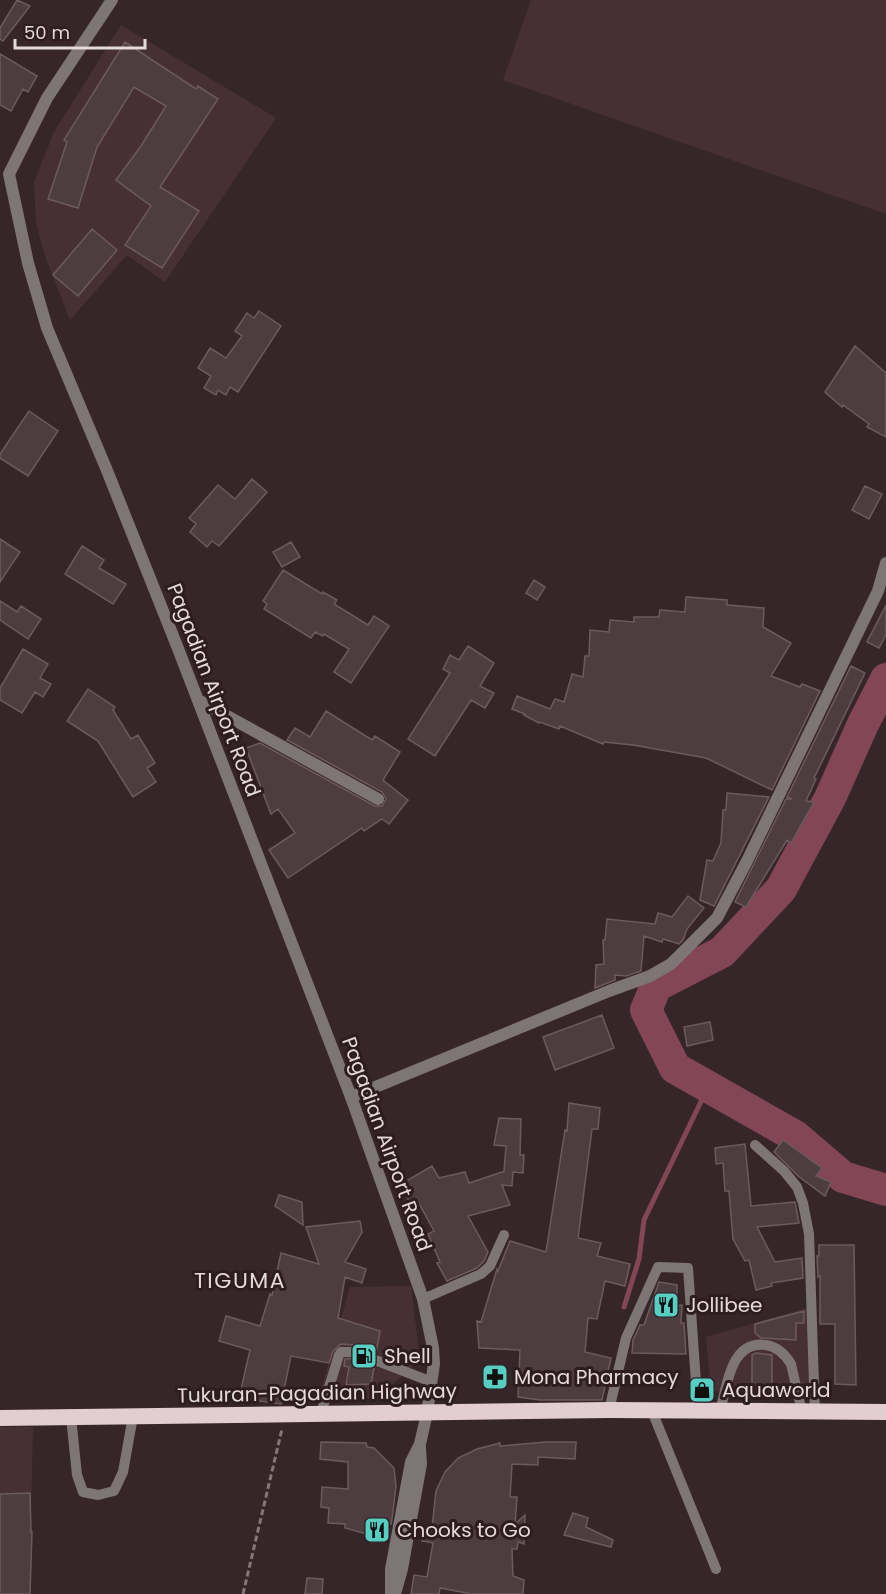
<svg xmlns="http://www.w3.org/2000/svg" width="886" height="1594" font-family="Poppins,sans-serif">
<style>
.built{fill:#473035}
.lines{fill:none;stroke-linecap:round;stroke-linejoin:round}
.stream{stroke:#824654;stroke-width:5}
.river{stroke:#824654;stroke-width:32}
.building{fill:#4e3d40;stroke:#6d5a5d;stroke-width:1.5}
.path{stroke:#857679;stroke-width:3;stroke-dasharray:6 3;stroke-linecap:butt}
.service{stroke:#7e7576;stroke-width:10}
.minor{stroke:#7e7576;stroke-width:12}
.tertiary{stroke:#7e7576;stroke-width:12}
.trunk{stroke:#e2cdd0;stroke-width:16}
.labels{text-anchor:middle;stroke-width:6;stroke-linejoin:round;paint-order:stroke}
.street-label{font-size:20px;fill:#e4d9db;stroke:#2d1d20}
.poi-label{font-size:20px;fill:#e4d9db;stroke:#2d1d20;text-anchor:start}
.quarter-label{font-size:22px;letter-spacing:1.5px;fill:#e4d9db;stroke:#2d1d20}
</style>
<rect width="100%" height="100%" fill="#372629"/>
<path class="built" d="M531 0H886V214L503 80Z
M121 25 276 118 165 282 127 255 70 320 45 256 36 223 34 182 54 132Z
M411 1286 420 1360 377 1398 318 1401 350 1287Z
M810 1307V1392L711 1391 706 1337Z
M0 1427H33L29 1594H0Z"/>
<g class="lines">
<path class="stream" d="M624 1307 639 1259 644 1220 708 1087"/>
<path class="river" d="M886 679 863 724 830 798 781 889 722 952 656 986 646 1010 675 1068 795 1136 843 1177 886 1190"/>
</g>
<path class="building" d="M17 0 30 6 3 41 0 39V28Z
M125 42 196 89 198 86 218 99 160 187 199 211 162 268 125 245 151 206 116 180 141 146 166 106 134 87 97 147 78 208 48 199 67 142 64 140Z
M0 54 37 76 28 92 23 89 11 111 0 105Z
M92 229 117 250 78 296 53 275Z
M259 311 281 326 238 392 230 387 226 395 218 390 216 395 204 388 211 376 198 368 210 348 226 358 242 336 235 331 247 313 254 318Z
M855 346 886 373V437L867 427 869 424 843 405 842 407 825 392Z
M29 411 58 431 28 476 0 458V454Z
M252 479 267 492 219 546 212 541 207 547 190 532 196 524 189 518 218 485 235 499Z
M865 486 882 494 869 519 852 510Z
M0 539 20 552 0 582Z
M291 542 300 557 282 567 273 552Z
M82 546 104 560 99 568 126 584 113 604 65 574Z
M283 570 322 594 323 592 337 600 334 604 368 625 374 616 389 626 351 683 334 672 349 649 324 634 323 636 315 632 311 638 264 609 267 604 263 601Z
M534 580 545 587 537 600 526 593Z
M686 597 727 600V605L764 608 763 627 791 643 771 676 800 687 802 684 820 691 772 790 706 758 633 745 604 742 603 744 560 726 559 729 540 722 539 723 524 715 525 714 512 709 517 696 550 709 555 699 564 702 572 674 583 677 585 656H589L590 630 609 632 610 620 634 622V617H659L660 610 685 612Z
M0 601 17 612 21 606 41 619 28 639 0 620Z
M886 605V635L879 648 867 642Z
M468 646 494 663 480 686 494 693 485 708 471 700 435 756 408 739 450 673 443 669 450 655 459 660Z
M23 649 48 664 40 678 51 684 43 697 35 692 22 713 0 700V688Z
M851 666 865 673 814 778 816 779 806 801 814 802 791 843 787 840 746 907 735 902 786 799H792L787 797Z
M88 689 115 707 113 710 131 739 138 735 155 763 147 768 156 782 133 797 98 741 67 721Z
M326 711 372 740 375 736 400 752 383 780 408 800 389 824 382 819 364 831 362 828 288 878 269 850 295 833 278 809 271 814 246 748 260 743 375 806H382L386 799 382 792 287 740 295 728 310 737Z
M727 793 769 797 714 906 700 900 707 860 713 861 721 843 723 810H726Z
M688 896 704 908 687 929 683 940 679 944 663 939 662 942 644 936 641 971 626 976 615 975V980L595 988 596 965 604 964 603 940H605L607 919 655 924 658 913 672 917Z
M602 1015 614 1048 555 1070 543 1037Z
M710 1022 713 1040 687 1046 684 1027Z
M569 1103 600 1108 598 1129H592L578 1238 601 1243 597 1256 630 1264 625 1286 605 1281 597 1319 588 1318 585 1352 611 1358 602 1400H540L518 1397 520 1350 479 1348 477 1321 481 1322 497 1269 498 1271 510 1241 546 1252 565 1130 567 1131Z
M499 1118 521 1119 520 1155H524L523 1173 513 1172 512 1186 502 1185 510 1205 468 1216 488 1252 484 1261 477 1268 447 1281 437 1263 440 1262 428 1234 434 1231 416 1198 409 1201 401 1184 432 1166 439 1178 465 1172 469 1183 505 1171H504L506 1146 494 1145Z
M783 1140 822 1168 816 1176 831 1182 825 1196 798 1176 774 1152Z
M745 1144 751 1206 795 1202 799 1223 757 1227 775 1262 802 1258 803 1278 771 1283 772 1286 756 1290 749 1260 745 1261 733 1239 729 1191H725L723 1163 716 1164 715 1148Z
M279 1195 302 1202 303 1225 275 1206Z
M360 1221 362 1232 345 1262 366 1269 362 1283 345 1277 338 1318 380 1331 376 1353 371 1354 368 1358 369 1364 374 1368 371 1384 346 1385 349 1367 344 1366 345 1359 356 1358 359 1351 355 1345 341 1344 333 1351 329 1363 291 1356 281 1404 239 1398 250 1350 219 1341 226 1316 260 1326 270 1294 272 1295 281 1253 319 1264 306 1227Z
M819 1245H854L856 1385 835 1384V1324H820V1276L818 1277 817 1256H819Z
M659 1282 677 1285V1306L682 1305 681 1323H684L686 1354 632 1353 633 1340 640 1325H644Z
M804 1311V1323H796V1340L761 1338 755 1333V1324Z
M756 1353 772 1355V1389H752V1355Z
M321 1442 366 1443 367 1447 374 1448 394 1468 396 1486 392 1519 391 1524H387L385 1539 345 1528V1524L328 1523 329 1508 321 1507 322 1487 348 1489V1462L320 1459Z
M546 1442H576L575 1459 538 1457V1465L512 1464 510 1497H517L515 1524 525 1515 524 1544 518 1542 517 1549H512L513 1576 524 1580 523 1594H472L440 1588 439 1594H411L414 1575 427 1577 433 1543 422 1541 424 1527 432 1528 436 1491 445 1472 458 1458 477 1449 500 1443V1446Z
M30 1493 31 1532H32L30 1594H0V1494Z
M573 1513 588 1518 586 1527 613 1540 611 1547 564 1535Z
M307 1578 323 1579 322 1594H305Z"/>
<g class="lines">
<path class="path" d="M243 1594 282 1429"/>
<path class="service" d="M755 1145 784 1171 797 1187 803 1203 809 1234 815 1413
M423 1299 481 1274 490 1266 504 1235
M375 1360 432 1382
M609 1410 626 1338 658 1267 688 1268 698 1411
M652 1411 716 1569
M720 1411C727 1387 730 1340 766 1345 778 1347 785 1354 791 1364L802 1412
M321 1413 339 1355 341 1352H352
M71 1417 77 1475 83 1492 98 1495 114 1491 123 1472 133 1416"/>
<path class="minor" d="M112 0 47 98 9 174 28 263 47 328 106 468 177 646 351 1097
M198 700 378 799"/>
<path class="tertiary" d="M391 1594V1569L411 1462 420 1444 427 1413 434 1364 433 1348 423 1299 351 1097 609 991 650 976 671 964 717 918 747 861 878 591 886 563
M395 1594 402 1569 421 1464 420 1448"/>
<path class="trunk" d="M0 1418 609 1410 886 1412"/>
</g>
<defs>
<g id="restaurant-square" transform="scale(1.35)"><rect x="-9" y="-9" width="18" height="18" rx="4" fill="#57cec2" stroke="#2d1d20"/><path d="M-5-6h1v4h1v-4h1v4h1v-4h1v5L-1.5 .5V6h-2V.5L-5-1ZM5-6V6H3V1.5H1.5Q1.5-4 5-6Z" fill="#111"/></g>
<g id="fuel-square" transform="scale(1.35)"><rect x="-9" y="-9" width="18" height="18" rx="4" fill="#57cec2" stroke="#2d1d20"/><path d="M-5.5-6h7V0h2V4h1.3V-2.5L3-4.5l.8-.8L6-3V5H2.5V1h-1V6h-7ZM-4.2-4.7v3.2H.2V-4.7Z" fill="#111"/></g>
<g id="pharmacy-square" transform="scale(1.35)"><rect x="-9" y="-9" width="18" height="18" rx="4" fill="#57cec2" stroke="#2d1d20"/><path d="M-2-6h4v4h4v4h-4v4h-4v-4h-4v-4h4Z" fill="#111"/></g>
<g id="shop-square" transform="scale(1.35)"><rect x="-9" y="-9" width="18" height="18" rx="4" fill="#57cec2" stroke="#2d1d20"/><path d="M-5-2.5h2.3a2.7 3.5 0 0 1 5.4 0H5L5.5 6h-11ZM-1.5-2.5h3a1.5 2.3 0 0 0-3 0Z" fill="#111"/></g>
</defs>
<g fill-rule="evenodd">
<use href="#restaurant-square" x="666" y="1305"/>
<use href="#fuel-square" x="364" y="1356"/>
<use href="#pharmacy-square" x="495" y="1377"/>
<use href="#shop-square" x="702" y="1390"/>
<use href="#restaurant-square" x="377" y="1530"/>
</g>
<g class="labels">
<g class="street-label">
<text transform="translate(214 690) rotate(69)" y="7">Pagadian Airport Road</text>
<text transform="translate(387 1144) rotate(70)" y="7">Pagadian Airport Road</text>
<text transform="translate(317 1393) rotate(-1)" y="7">Tukuran-Pagadian Highway</text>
</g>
<g class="poi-label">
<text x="686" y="1312">Jollibee</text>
<text x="384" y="1363">Shell</text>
<text x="514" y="1384">Mona Pharmacy</text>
<text x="722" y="1397">Aquaworld</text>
<text x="397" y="1537">Chooks to Go</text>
</g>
<g class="quarter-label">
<text x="240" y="1288">TIGUMA</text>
</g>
</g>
<path d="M15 39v9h130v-9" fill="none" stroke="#e4d9db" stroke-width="3"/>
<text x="24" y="39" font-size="18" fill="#e4d9db" stroke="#2d1d20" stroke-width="4.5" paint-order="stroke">50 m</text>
</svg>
